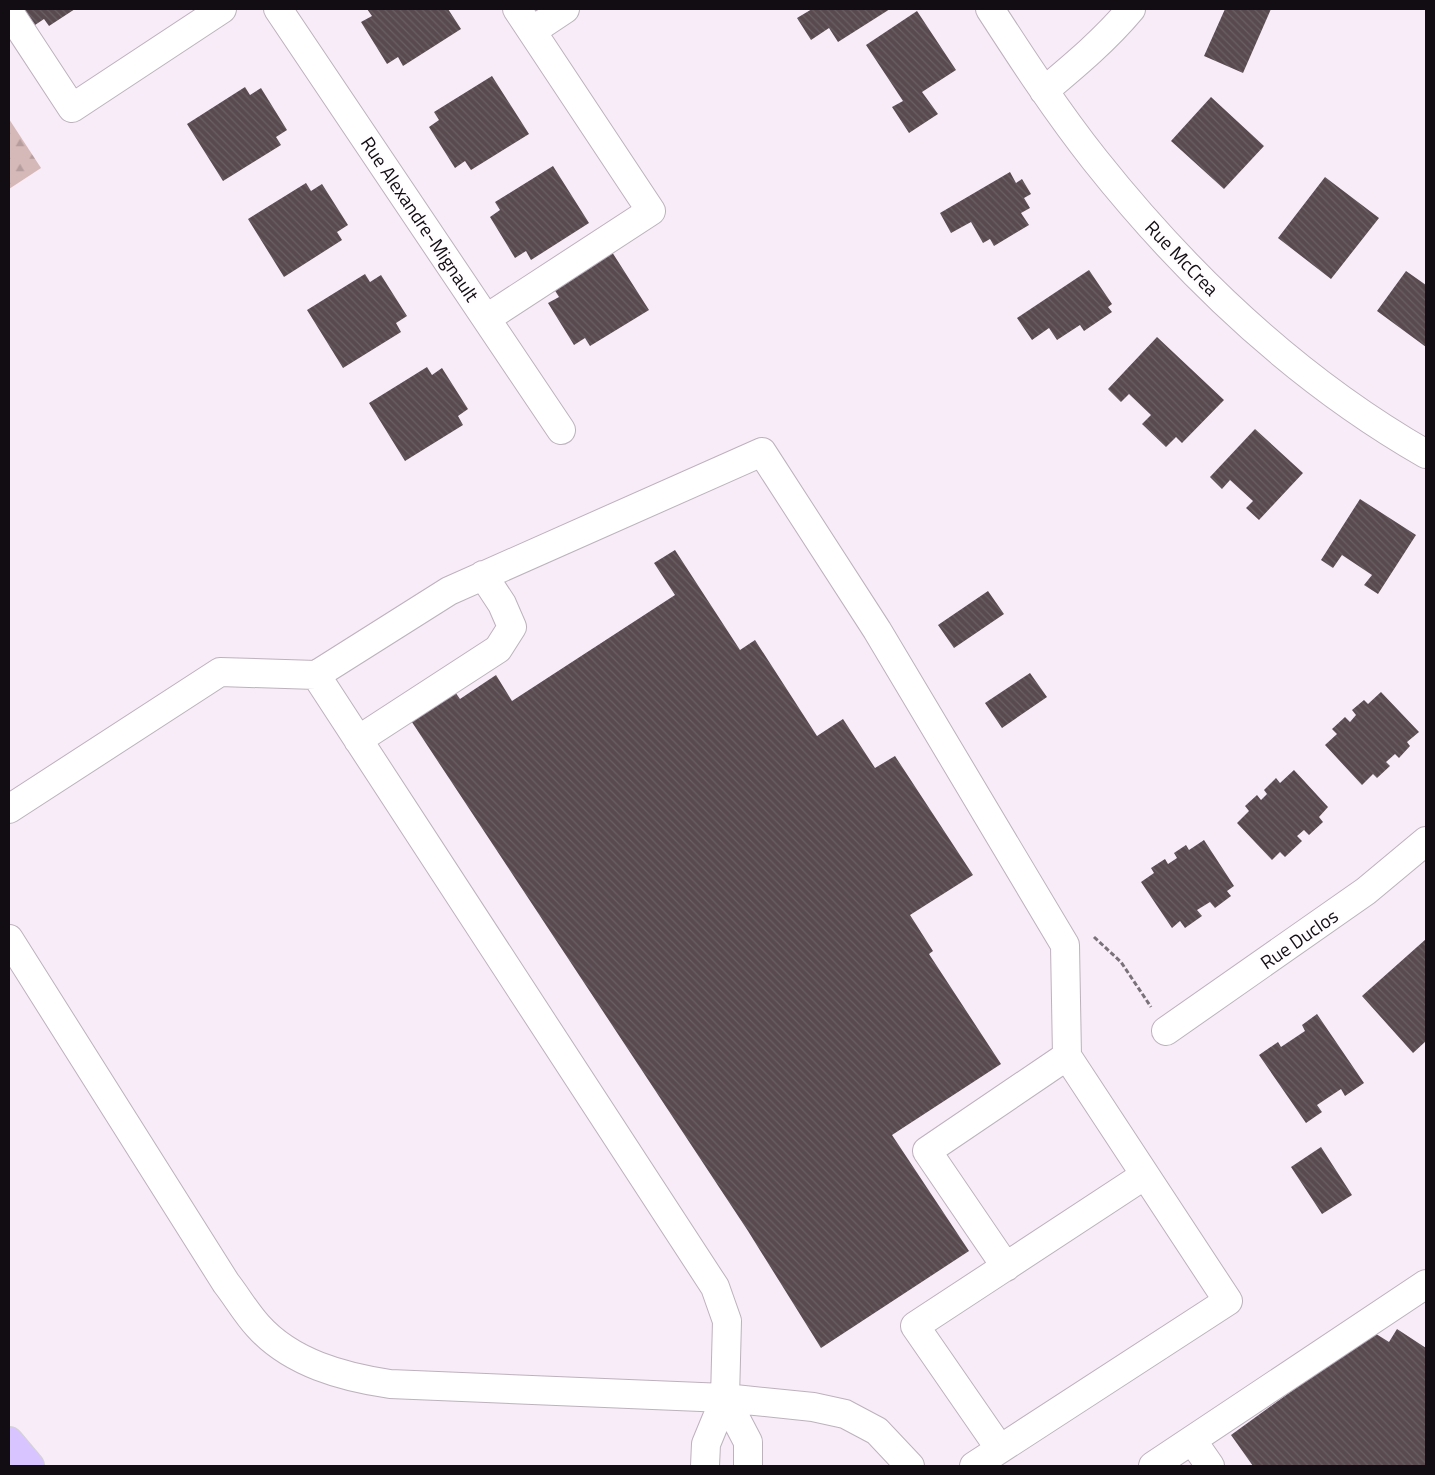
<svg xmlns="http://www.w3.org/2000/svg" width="1435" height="1475" font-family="'Titillium Web',sans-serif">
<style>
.forest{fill:url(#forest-firs)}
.building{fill:url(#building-back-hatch)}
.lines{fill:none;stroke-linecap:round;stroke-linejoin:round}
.minor-casing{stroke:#bdb1bd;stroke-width:30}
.highway-casing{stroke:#d4d3d4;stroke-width:30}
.path{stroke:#7a727a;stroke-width:3;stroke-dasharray:5 2.5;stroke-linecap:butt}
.minor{stroke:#fff;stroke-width:28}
.highway{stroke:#d8c5ff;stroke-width:28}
.labels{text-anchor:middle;stroke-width:5;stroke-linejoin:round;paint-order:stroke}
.street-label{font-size:19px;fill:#120d12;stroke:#fffdff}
</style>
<defs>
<pattern id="forest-firs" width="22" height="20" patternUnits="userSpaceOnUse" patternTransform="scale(1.25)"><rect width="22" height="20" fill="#d5b8b8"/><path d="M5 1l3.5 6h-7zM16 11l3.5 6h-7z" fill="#b69d9d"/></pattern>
<pattern id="building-back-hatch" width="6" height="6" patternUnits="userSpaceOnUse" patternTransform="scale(1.25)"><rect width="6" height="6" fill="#584a4f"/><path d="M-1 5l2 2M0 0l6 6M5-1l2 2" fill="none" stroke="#6b6064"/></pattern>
</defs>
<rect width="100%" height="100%" fill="#f8ecf8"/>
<path class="forest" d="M9 119 41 168 9 189Z"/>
<path class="building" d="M24 9H75L49 26 44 19 35 25Z
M367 9H448L461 29 403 66 398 57 387 64 361 22 372 16Z
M812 9H890L838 42 829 28 811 40 797 18Z
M1225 9H1271L1243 73 1204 56Z
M917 11 956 70 922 92 938 114 909 133 892 107 903 101 866 45Z
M492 76 529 134 471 170 465 161 455 168 429 127 439 120 434 112Z
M245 87 250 95 261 88 287 130 276 137 281 145 223 181 187 124Z
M1211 97 1264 146 1224 189 1171 141Z
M553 166 589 223 531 260 526 251 515 258 490 217 500 210 495 202Z
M1010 172 1016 183 1022 179 1031 194 1024 198 1030 208 1021 213 1029 225 994 246 990 239 983 243 971 222 951 233 940 213Z
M1325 177 1379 218 1331 279 1278 238Z
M306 183 311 191 322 184 348 225 337 232 342 240 284 277 248 219Z
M612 252 649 310 590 346 585 338 574 345 548 303 559 297 554 289Z
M1089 270 1112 304 1108 307 1112 312 1084 331 1080 325 1057 340 1049 328 1032 340 1017 318Z
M1406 271 1426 285V347L1377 311Z
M365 274 370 282 381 275 407 316 396 323 401 332 343 368 307 310Z
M1157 337 1224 400 1182 443 1176 437 1166 447 1142 424 1151 415 1129 394 1121 402 1108 389Z
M427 367 432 375 442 368 468 409 458 416 463 425 405 461 369 403Z
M1255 429 1303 473 1259 520 1246 508 1253 501 1230 480 1222 489 1210 477Z
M1360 499 1416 535 1378 594 1364 585 1372 575 1342 555 1333 568 1321 560Z
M675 550 740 650 755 640 817 736 843 719 875 768 895 756 973 875 910 915 933 951 929 954 1001 1064 892 1135 969 1251 821 1348 748 1231 400 704 443 675 460 699 496 675 512 701 675 595 654 563Z
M988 591 1004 614 954 648 938 625Z
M1030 673 1047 697 1002 728 985 703Z
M1381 692 1419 732 1407 742 1410 746 1399 758 1395 754 1386 762 1390 766 1377 778 1373 774 1362 785 1325 745 1337 734 1332 729 1345 717 1350 722 1356 715 1352 710 1364 700 1368 704Z
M1294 770 1328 807 1319 817 1323 822 1309 835 1304 830 1297 836 1302 841 1285 857 1280 852 1272 860 1237 823 1249 811 1245 806 1257 795 1261 800 1267 794 1264 790 1276 778 1280 783Z
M1204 840 1234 886 1227 891 1231 896 1215 908 1210 902 1197 910 1202 916 1185 928 1180 921 1172 928 1141 882 1154 873 1151 868 1165 859 1168 864 1177 858 1174 853 1186 845 1189 850Z
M1426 939V1041L1413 1053 1362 996Z
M1317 1014 1364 1083 1345 1096 1341 1089 1317 1105 1322 1112 1306 1123 1259 1055 1278 1042 1281 1047 1305 1031 1302 1025Z
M1321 1147 1352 1195 1322 1214 1291 1167Z
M1397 1329 1426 1348V1466H1253L1231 1435 1373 1332 1389 1342Z"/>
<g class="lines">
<g class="minor-casing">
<path id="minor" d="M278 9 561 430
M990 9C1023 60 1057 112 1095 160 1188 277 1297 380 1426 454
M9 12 72 108 222 9
M532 31 565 9
M1044 91C1075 65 1105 40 1131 9
M487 318 651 211 517 9
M316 675 449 591 762 452 877 630 1065 945 1067 1056 1228 1301 974 1466
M358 740 498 649 512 627 502 604 483 575
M9 809 220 672 316 675 715 1287 727 1321 725 1398 706 1444 705 1466
M9 939 226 1283C237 1297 246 1313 258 1326 291 1363 343 1377 390 1384L725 1398 813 1407 845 1414 877 1431 910 1466
M1166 1031 1366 891 1426 841
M1006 1267 927 1151 1067 1056
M725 1398 748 1442V1466
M1192 1440 1210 1466
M1000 1449 915 1326 1145 1175
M1153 1466 1426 1284"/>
</g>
<g class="highway-casing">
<path id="highway" d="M9 1441 30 1466"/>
</g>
<path class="path" d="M1094 937 1121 962 1151 1007"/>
<use href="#minor" class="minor"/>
<use href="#highway" class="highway"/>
</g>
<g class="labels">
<g class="street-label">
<text transform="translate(420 219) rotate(56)" y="7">Rue Alexandre-Mignault</text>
<text transform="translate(1182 258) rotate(46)" y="7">Rue McCrea</text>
<text transform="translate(1299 939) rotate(-35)" y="7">Rue Duclos</text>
</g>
</g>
<rect width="1435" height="1475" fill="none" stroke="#120d12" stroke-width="20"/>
</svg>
